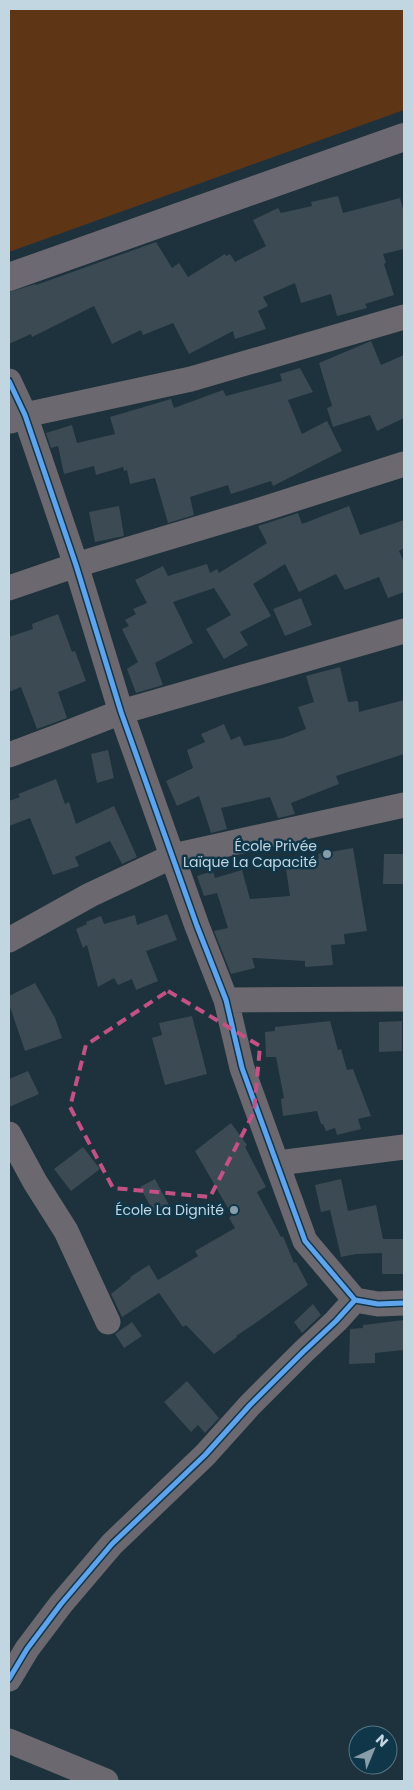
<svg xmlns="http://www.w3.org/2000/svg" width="413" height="1790" font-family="Poppins,sans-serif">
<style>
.green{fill:#5e3515}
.building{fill:#3c4a54}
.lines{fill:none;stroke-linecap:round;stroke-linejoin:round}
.street{stroke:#6c686f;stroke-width:25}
.secondary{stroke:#6c6972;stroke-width:28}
.cycleway-casing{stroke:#103649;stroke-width:8}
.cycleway{stroke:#60a3ed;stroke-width:5}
.marked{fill:none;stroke:#c25184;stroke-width:4;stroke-dasharray:10 6;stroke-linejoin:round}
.poi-dot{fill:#889da8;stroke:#103649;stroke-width:2}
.labels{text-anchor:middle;stroke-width:5;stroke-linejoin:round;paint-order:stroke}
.poi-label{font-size:14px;fill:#c2d6e2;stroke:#103649;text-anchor:end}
</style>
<rect width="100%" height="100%" fill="#1d323c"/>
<path class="green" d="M9 9H404V110L9 252Z"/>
<path class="building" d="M338 196 343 213 400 198 404 212V249L383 254 386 263 384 264 394 295 365 304 367 308 337 316 331 294 301 303 295 283 263 297 268 306 258 311 266 329 235 339 233 331 189 354 173 323 143 335 141 330 112 344 94 306 32 337 31 334 9 344V292L36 284V285L156 242 172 268 179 263 188 277 225 254 226 256 230 254 235 262 266 246 253 220 278 208 281 213 312 206 311 202Z
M371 341 381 365 404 355V418L377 431 370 415 333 427 327 408 332 406 319 363Z
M300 368 313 392 288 400 302 434 327 421 342 451 273 486 271 481 231 494 228 485 190 497 194 515 168 523 155 478 130 484 127 470 124 471 123 467 96 475 94 466 64 474 58 446 51 448 46 433 72 425 77 443 115 434 110 417 171 399 174 408 223 390 226 396 282 381 280 374Z
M119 506 124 536 95 542 89 512Z
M349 506 360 535 404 520V548L399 551 404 562V592L388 598 379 577 345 590 336 574 299 592 285 564 253 584 271 616 240 632 248 645 224 659 206 629 231 615 214 588 173 602 193 643 155 663 163 685 136 693 127 669 138 662 122 629 129 626 125 620 136 614 133 609 147 603 135 580 163 566 168 576 207 564 210 573 217 569 219 573 267 543 258 526 298 513 302 524Z
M301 598 312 625 285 636 273 609Z
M58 614 72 652 75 651 86 681 58 692 67 718 37 729 21 687 9 692V637L33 629 32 624Z
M340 667 348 702 358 701 359 712 404 700V754L336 776 339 784 291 803 295 814 287 816 278 818 270 797 221 808 227 829 211 833 199 796 177 806 166 781 193 768 187 750 205 742 201 734 224 724 231 740 240 736 244 746 283 738 306 729 298 707 314 702 306 676Z
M108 750 114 778 97 783 91 754Z
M56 779 65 804 69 802 76 824 114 806 137 857 122 864 110 841 75 857 79 866 53 875 30 818 9 826V801L20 797 18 794Z
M353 848 367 931 344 934 345 944 331 945 333 965 305 967V961L252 958 255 968 231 974 214 931 228 928 217 893 204 896 197 876 213 871 215 878 242 870 250 899 290 896 285 862 319 858 318 854Z
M384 854H404V884H383Z
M167 914 177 940 146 951 158 981 136 990 132 979 118 985 114 978 98 987 87 945 83 948 76 929 87 924 86 922 101 916 104 924 135 915 137 925Z
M35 983 55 1018 62 1038 25 1051 9 1004V996Z
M192 1016 207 1074 165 1085 152 1038 162 1035 159 1023Z
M330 1021 338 1050 341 1049 347 1070 353 1069 371 1116 358 1119 361 1129 337 1135 335 1128 326 1131 323 1124H321L317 1111 283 1116 281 1099 284 1098 276 1057H266L265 1032 275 1031V1027Z
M402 1021V1051L379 1052V1022Z
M28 1071 39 1094 9 1107V1079Z
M231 1123 247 1145 245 1147 266 1187 257 1192 281 1237 283 1236 294 1263 296 1262 308 1285 257 1322 236 1336 237 1337 214 1354 186 1325 183 1327 159 1293 122 1317 111 1294 131 1278 130 1277 149 1265 158 1280 198 1256 195 1251 235 1228 229 1218 232 1215 195 1151Z
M83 1147 100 1169 71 1191 54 1169Z
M155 1179 170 1207 155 1215 140 1187Z
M341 1179 348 1211 376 1205 383 1239H404V1274H382V1253L356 1254 341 1257 330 1210 321 1212 315 1185Z
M313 1304 321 1315 302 1333 294 1322Z
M404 1320V1350L375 1353V1363L349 1364 350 1329 363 1328V1325Z
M132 1322 142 1336 124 1348 115 1334Z
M187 1381 219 1418 205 1433 198 1425 191 1432 164 1402Z"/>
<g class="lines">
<path class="street" d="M9 381 25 415 76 565 121 712 197 926 226 1000 242 1068 305 1241 355 1300 378 1304 404 1303
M11 421 25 415 191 379 404 317
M9 588 76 565 260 510 404 464
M9 755 57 737 121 712 404 631
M9 940 90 895 173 856 404 805
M226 1000 404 999
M9 1134 35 1182 66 1231 108 1322
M278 1163 404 1147
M9 1679 27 1649 61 1604 112 1544 205 1455 250 1405 303 1352 336 1321 355 1300
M9 1741 106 1781"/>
<path class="secondary" d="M9 277 404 137"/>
<g class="cycleway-casing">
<path id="cycleway" d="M9 381 25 415 76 565 121 712 197 926 226 1000 242 1068 305 1241 355 1300 378 1304 404 1303
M9 1679 27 1649 61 1604 112 1544 205 1455 250 1405 303 1352 336 1321 355 1300"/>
</g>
<use href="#cycleway" class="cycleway"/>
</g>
<path class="marked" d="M168 991 260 1046 254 1112 210 1197 113 1188 70 1107 86 1045Z"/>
<g class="poi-dot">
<circle cx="327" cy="854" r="5"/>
<circle cx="234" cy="1210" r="5"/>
</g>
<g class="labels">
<g class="poi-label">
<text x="317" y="851">École Privée<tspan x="317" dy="16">Laïque La Capacité</tspan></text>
<text x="224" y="1215">École La Dignité</text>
</g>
</g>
<rect width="413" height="1790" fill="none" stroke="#c2d6e2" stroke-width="20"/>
<g transform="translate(373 1750) rotate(44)"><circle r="24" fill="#103649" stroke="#577686"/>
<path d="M0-4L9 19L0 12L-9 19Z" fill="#889da8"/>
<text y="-8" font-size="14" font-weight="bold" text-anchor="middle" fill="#c2d6e2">N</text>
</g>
</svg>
